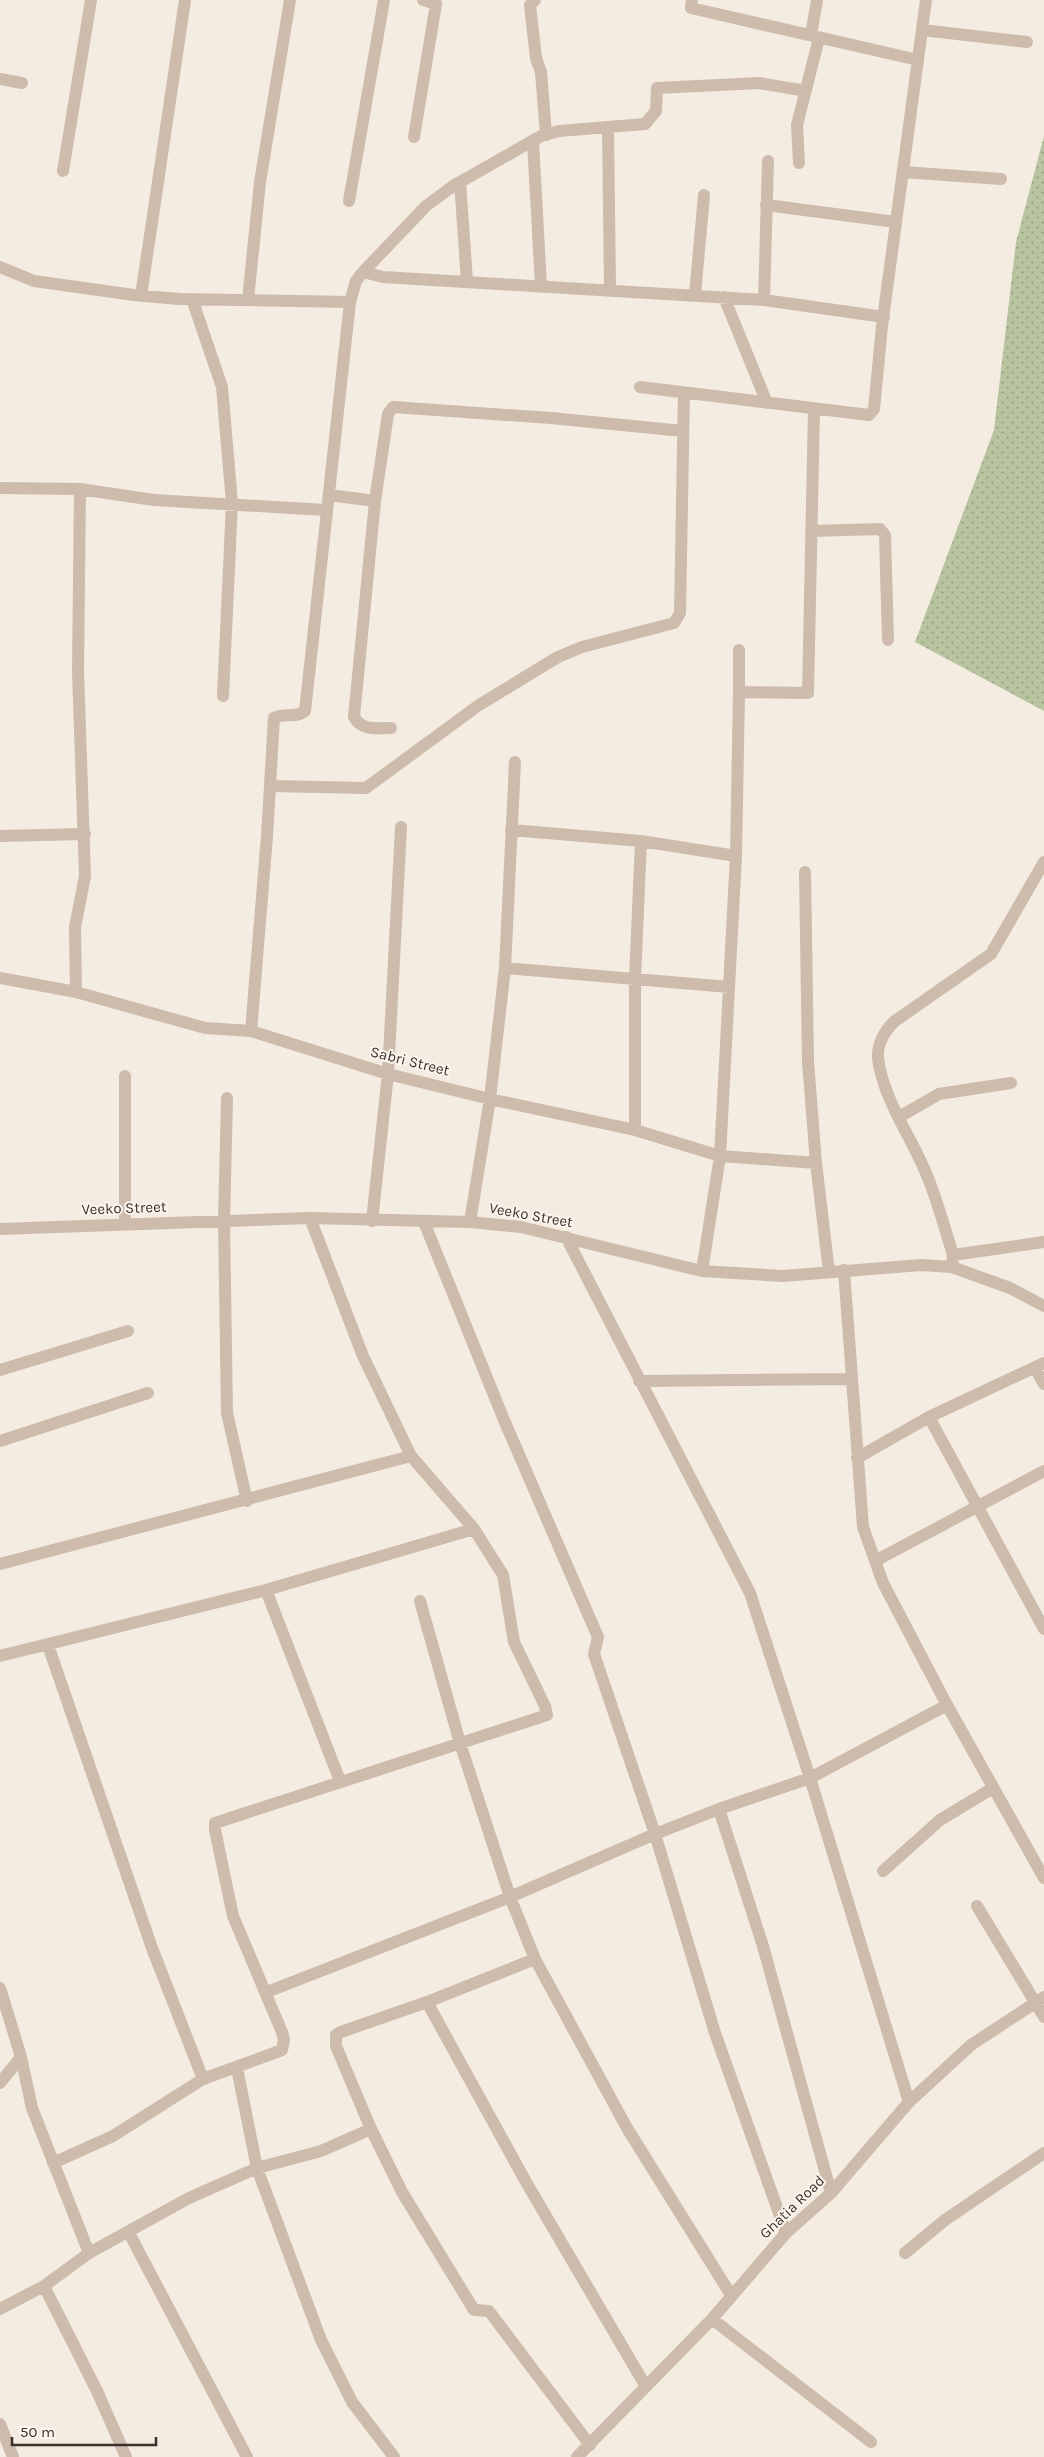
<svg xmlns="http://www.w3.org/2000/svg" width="1044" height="2457" font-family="Karla,sans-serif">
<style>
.grass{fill:url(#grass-dots)}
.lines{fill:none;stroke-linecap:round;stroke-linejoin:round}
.minor{stroke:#cdbbac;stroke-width:12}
.labels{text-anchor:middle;stroke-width:4;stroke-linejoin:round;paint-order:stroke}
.street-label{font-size:15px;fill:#3b302b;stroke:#fbf5ee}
</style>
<defs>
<pattern id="grass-dots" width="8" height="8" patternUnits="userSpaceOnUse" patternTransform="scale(1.25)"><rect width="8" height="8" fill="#b8c4a0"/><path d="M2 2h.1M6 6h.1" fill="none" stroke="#97a083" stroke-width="1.8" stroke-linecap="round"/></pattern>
</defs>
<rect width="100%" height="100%" fill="#f4ebe1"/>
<path class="grass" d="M1044 136V711L915 642 994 430 1016 242Z"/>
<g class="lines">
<path class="minor" d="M535 0 530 5 536 58 541 72 546 135
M692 0 691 8 918 60
M922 30 1027 42
M811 35 817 0
M0 79 22 83
M608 127 610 290
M414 137 436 4 423 0
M533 141 541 286
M799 163 797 125 819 38
M63 171 91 0
M903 172 1001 179
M460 182 467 281
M349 201 384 0
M766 205 896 222
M0 267 34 281 134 295 179 299 350 302
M363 272 426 206 453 186 541 136 559 131 645 124 656 111 657 88 759 83 806 91
M695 295 704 195
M141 296 185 0
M724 297 767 403
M192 299 222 387 232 503 223 696
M248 300 260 182 290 0
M764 300 768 161
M640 387 869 415 874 409 882 326 926 0
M0 488 80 489 154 500 325 510
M329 495 375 501
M811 531 880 529 885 535 888 640
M739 650V692
M391 728C376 728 362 731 354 717L375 501 388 414 393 407 551 418 683 431
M270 786 366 788 479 705 558 657 582 647 674 623 680 613 684 393
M511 830 641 841 736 856
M0 836 85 834
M805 872 808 1062 816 1163 829 1272
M505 968 729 987
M0 978 76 992 205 1028 251 1031 388 1074 490 1099 635 1130 720 1156 816 1163
M76 992 75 927 85 876 78 672 80 489
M251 1031 267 836 274 718C284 712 295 719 305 711L350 302 356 281 363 272 383 277 764 300 884 317
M227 1098 224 1221 227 1413 247 1501
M899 1117 939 1094 1011 1083
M635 1130V979L641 841
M372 1221 388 1074 401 827
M424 1222 504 1420 598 1637 594 1654 655 1834 715 2033 786 2233
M470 1222 490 1099 505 968 515 762
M125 1224V1076
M0 1229 310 1218 470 1222 521 1227 702 1271 783 1276 921 1265 952 1267 1010 1288 1044 1306
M566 1237 750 1593 810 1778 909 2102
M953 1255 1044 1242
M952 1267 953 1255C945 1229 938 1203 928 1178 913 1139 883 1100 878 1058 877 1044 885 1030 895 1021L991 954 1044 862
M844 1270 863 1527 883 1583 947 1705 1044 1878
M702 1271 720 1156 736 856 739 692 808 693 814 410
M1035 1368 1044 1384
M0 1370 128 1331
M639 1381 851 1379
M929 1417 1044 1629
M0 1441 148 1393
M857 1458 929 1417 1044 1363
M875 1561 1044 1471
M0 1564 411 1456
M266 1590 340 1781
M420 1601 460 1743 510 1897 535 1959 627 2128 731 2295
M48 1645 152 1948 203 2079
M0 1656 266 1590 474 1529
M719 1809 810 1778 947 1705
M883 1871 940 1820 993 1788
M977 1906 1044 2017
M535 1959 427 2002 526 2182 645 2385
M0 1988 21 2057 32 2108 89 2253
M267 1992 510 1897 655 1834 719 1809 763 1946 831 2193
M427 2002 341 2032 336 2035V2046L371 2129 402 2192 474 2310 489 2311 590 2445
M237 2068 257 2168 321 2340 352 2402 394 2457
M0 2083 21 2057
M53 2163 113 2136 203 2079 282 2050 284 2040 282 2032 233 1916 215 1830V1823L547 1715 545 1706 514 1642 503 1575 474 1529 411 1456 363 1356 310 1218
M129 2233 247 2457
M905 2253 945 2220 1044 2153
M44 2286 97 2391 126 2457
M0 2309 44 2286 89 2253 189 2198 257 2168 321 2151 371 2129
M712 2319 871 2442
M0 2424 13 2457
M577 2457 712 2319 786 2233 831 2193 909 2102 971 2045 1044 1997"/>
</g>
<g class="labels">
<g class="street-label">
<text transform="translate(410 1061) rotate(14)" y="5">Sabri Street</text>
<text transform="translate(124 1208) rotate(-2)" y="5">Veeko Street</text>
<text transform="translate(531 1215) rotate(10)" y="5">Veeko Street</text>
<text transform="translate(792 2207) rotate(-44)" y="5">Ghatia Road</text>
</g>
</g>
<path d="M12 2437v8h144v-8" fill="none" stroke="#3b302b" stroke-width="2.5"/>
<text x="20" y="2437" font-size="15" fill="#3b302b" stroke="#fbf5ee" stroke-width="4" paint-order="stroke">50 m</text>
</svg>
